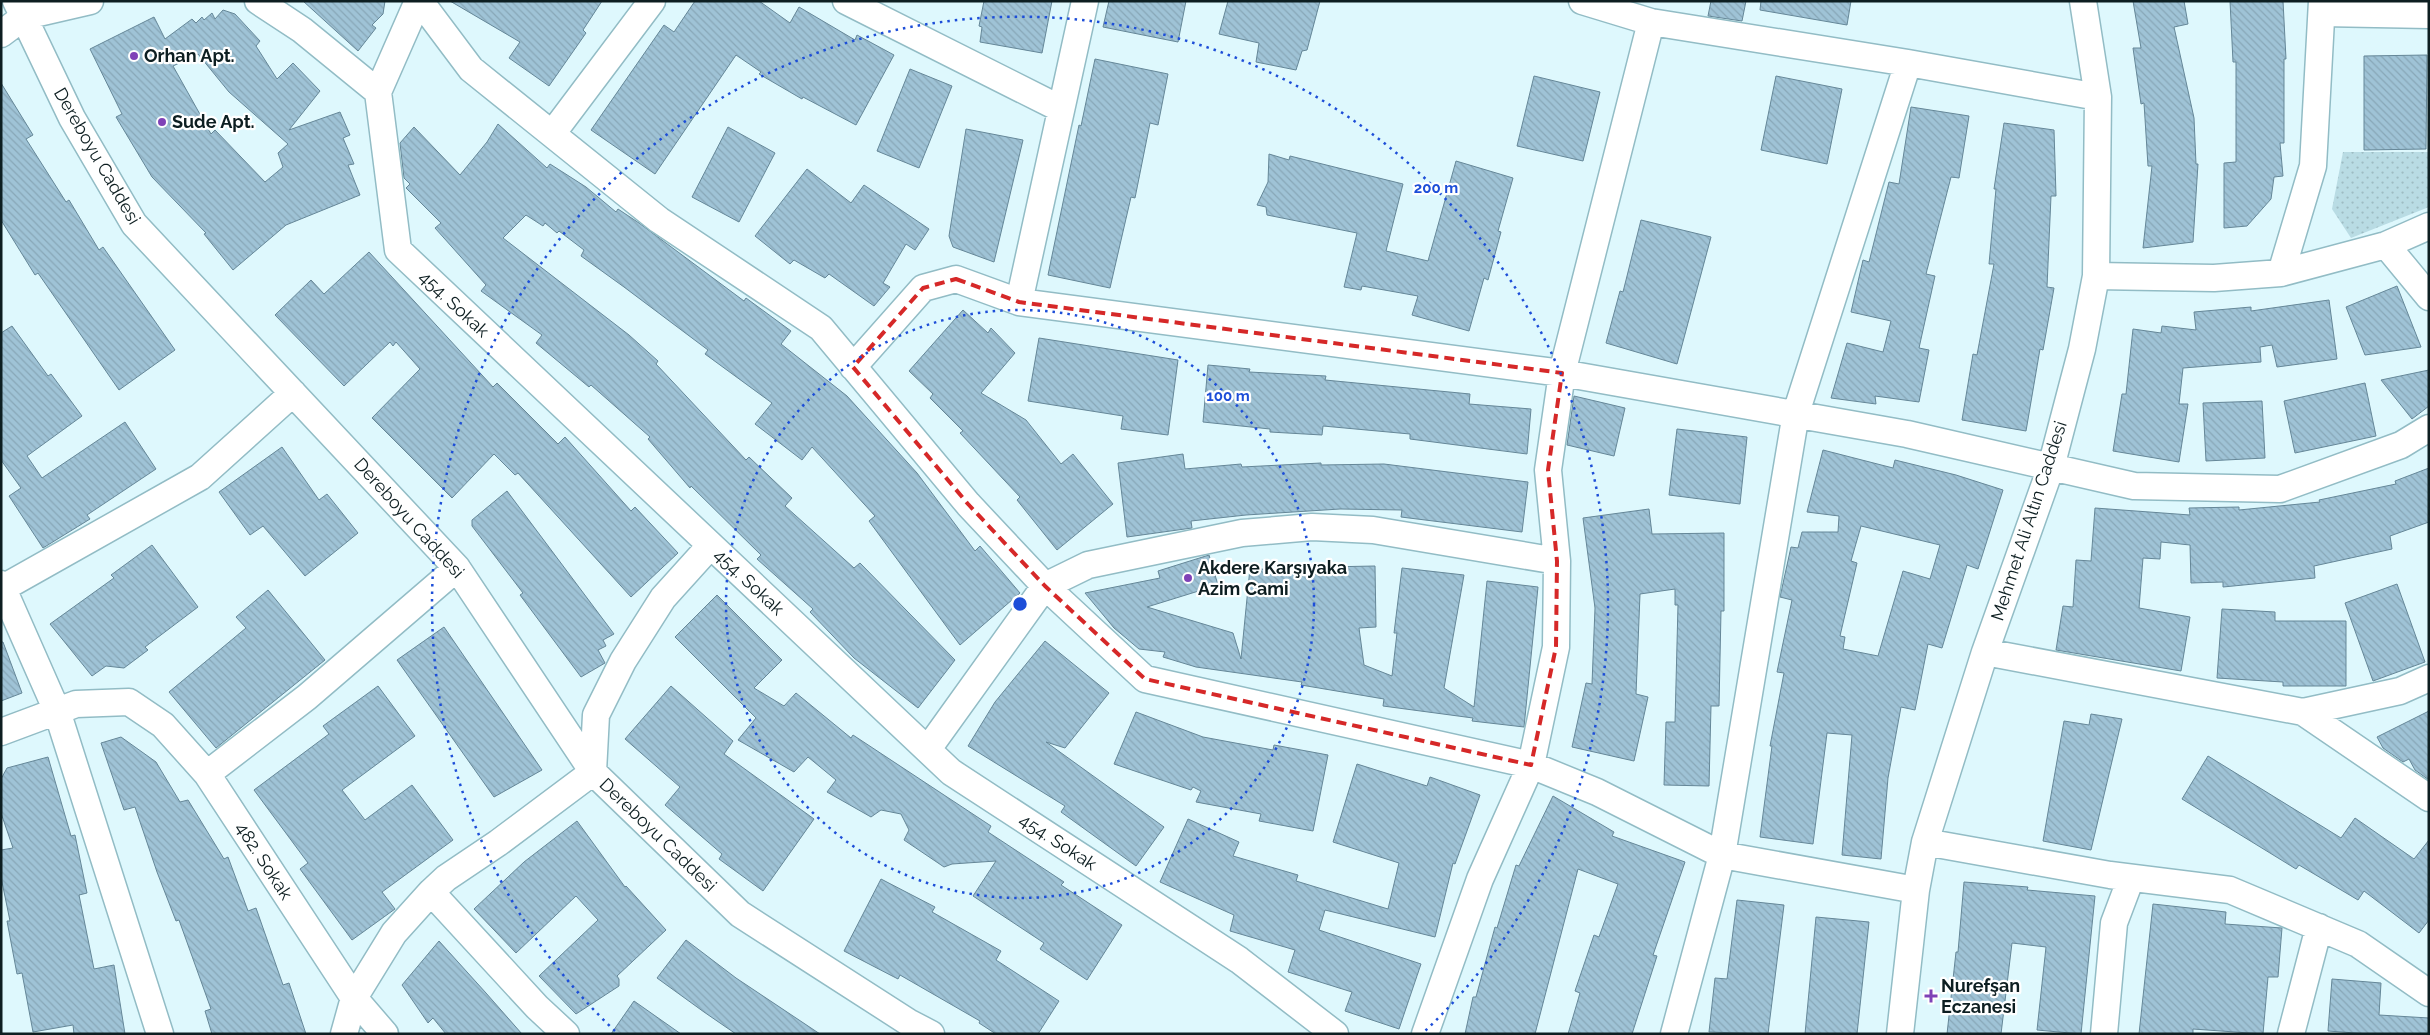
<svg xmlns="http://www.w3.org/2000/svg" width="2430" height="1035" font-family="Raleway,sans-serif">
<style>
.green{fill:url(#green-dots)}
.building{fill:url(#building-back-hatch);stroke:#658798;fill-rule:evenodd}
.lines{fill:none;stroke-linecap:round;stroke-linejoin:round}
.minor-casing{stroke:#92bcc5;stroke-width:29}
.minor{stroke:#fff;stroke-width:26}
.marked{fill:none;stroke:#d62828;stroke-width:4;stroke-dasharray:10 6;stroke-linejoin:round}
.ring{fill:none;stroke:#1d4ed8;stroke-width:2.5;stroke-dasharray:2.5 5}
.poi-dot{fill:#7f42b7;stroke:#fff;stroke-width:2}
.labels{text-anchor:middle;stroke-width:4.5;stroke-linejoin:round;paint-order:stroke}
.poi-label{font-size:18px;font-weight:bold;fill:#0d1e21;stroke:#fff;text-anchor:start}
.street-label{font-size:18px;fill:#0d1e21;stroke:#fff}
.centre{fill:#1d4ed8;stroke:#fff;stroke-width:2.5}
.ring-label{font-size:15px;text-anchor:middle;font-weight:bold;fill:#1d4ed8;stroke:#fff;stroke-width:4.5;stroke-linejoin:round;paint-order:stroke}
</style>
<defs>
<pattern id="green-dots" width="8" height="8" patternUnits="userSpaceOnUse" patternTransform="scale(1.25)"><rect width="8" height="8" fill="#b9dce4"/><path d="M2 2h.1M6 6h.1" fill="none" stroke="#9ebcc3" stroke-width="1.8" stroke-linecap="round"/></pattern>
<pattern id="building-back-hatch" width="6" height="6" patternUnits="userSpaceOnUse" patternTransform="scale(1.25)"><rect width="6" height="6" fill="#9fc3d6"/><path d="M-1 5l2 2M0 0l6 6M5-1l2 2" fill="none" stroke="#88a7b7"/></pattern>
</defs>
<rect width="100%" height="100%" fill="#def8fd"/>
<path class="green" d="M2343 152H2429V207L2351 238 2332 209Z"/>
<path class="building" d="M303 1H385L383 14 372 25 376 28 358 51Z
M450 1H602L583 30 586 33 549 86 509 58 520 42Z
M695 1H759L790 23 799 7 855 40 857 35 894 55 856 125 803 97 802 99 759 74 761 72 736 55 655 174 591 130 664 25 674 32Z
M984 1H1052L1042 53 980 42 982 27 979 26Z
M1109 1H1186L1178 42 1103 27Z
M1228 1H1320L1307 50 1302 51 1296 70 1256 62 1259 43 1219 34Z
M1711 1H1746L1742 21 1708 16Z
M1761 1H1851L1847 25 1760 10Z
M2133 1H2184L2188 24 2174 27 2194 118 2196 164H2198L2193 242 2143 248 2152 166H2148L2144 103 2141 104 2133 48H2141Z
M2230 1H2283L2286 59H2284V143H2280L2283 176 2274 177 2271 199 2247 226 2224 228V163L2236 162V62H2233Z
M223 10 235 14 260 41 256 46 277 79 293 63 320 91 289 130 340 112 350 135 343 138 354 164 348 165 360 195 286 225 233 270 204 234 206 233 152 177 116 117 122 114 90 49 154 17 165 39 192 19 196 23 202 17 204 20 212 13 215 19ZM198 54 229 92 288 144 278 153 283 167 265 182 215 130 211 134 173 66Z
M2427 55 2426 149 2364 150V56Z
M1095 59 1168 74 1158 125 1150 123 1135 198 1131 197 1110 288 1048 275 1079 125 1081 126Z
M910 69 952 86 919 168 877 151Z
M1534 76 1600 92 1583 161 1517 146Z
M1776 76 1842 89 1827 164 1761 150Z
M1 83 33 135 26 139 66 202 69 200 99 250 103 247 175 350 119 390 38 273 35 275 1 220Z
M1911 107 1969 116 1959 178 1951 177 1926 274 1935 276 1919 348 1929 350 1919 402 1875 396 1876 404 1831 398 1847 343 1883 352 1891 321 1851 312 1863 260 1869 262 1889 182 1899 184Z
M2004 123 2054 130 2056 196H2051L2047 287 2054 288 2043 350 2040 349 2026 431 1962 420 1973 354 1977 355 1994 264H1989L1996 189H1994Z
M498 124 547 168 550 164 586 187 616 212 618 209 639 223 744 301 746 298 791 331 781 344 847 396 917 473 975 551 980 546 1020 593 960 645 869 521 875 516 812 447 802 460 755 424 772 403 705 354 708 350 624 287 581 256 584 250 559 231 557 233 545 223 543 226 526 215 503 238 629 335 658 361 656 364 746 460 749 457 792 498 785 506 854 568 860 563 955 660 918 708 854 658 810 612 813 609 757 559 761 555 691 486 690 488 648 439 650 437 591 385 589 387 536 343 542 335 481 291 486 285 435 228 441 223 406 188 410 184 404 178 400 143 414 127 460 175 487 142Z
M728 127 775 153 739 222 692 197Z
M966 129 1023 140 994 262 953 247 949 236Z
M1269 154 1289 160 1290 156 1403 184 1386 251 1428 261 1456 161 1513 178 1498 231 1501 232 1488 280 1484 278 1469 331 1412 315 1418 296 1362 286 1361 290 1344 287 1357 233 1267 215 1266 207 1257 205 1268 182Z
M807 169 851 203 864 185 929 229 915 250 906 244 883 283 890 287 874 306 829 274 825 278 794 260 790 264 755 236Z
M1641 220 1711 237 1677 364 1606 343 1620 291 1623 292Z
M369 252 493 387 497 383 558 444 565 437 631 511 635 507 678 553 631 597 518 473 515 475 494 454 452 498 372 418 420 369 396 342 393 346 390 342 344 386 275 315 311 280 324 294Z
M2397 286 2421 347 2365 355 2346 307Z
M2329 300 2337 359 2277 367 2272 345 2260 347 2261 362 2183 368 2179 404H2188L2179 462 2113 451 2122 394H2126L2133 329 2161 333 2162 326 2196 330 2194 312 2251 307V311Z
M963 310 988 333 991 328 1015 353 981 393 1026 420 1061 464 1073 454 1113 504 1057 550 1017 500 1020 497 960 433 963 431 930 398 933 394 909 371Z
M12 326 48 376 51 374 82 416 27 456 42 478 125 422 156 469 87 515 90 519 43 548 9 496 21 488 1 460V333Z
M1039 338 1178 360 1168 435 1121 429 1123 416 1028 401Z
M1208 365 1250 369 1249 372 1326 376 1325 380 1470 394 1469 404 1531 409 1527 454 1410 439V434L1323 426 1322 435 1270 432V429L1203 422Z
M2429 370V406L2412 419 2381 380Z
M2365 383 2376 436 2295 453 2284 401Z
M1574 396 1625 408 1614 456 1567 445Z
M2262 401 2265 458 2206 461 2203 403Z
M1677 429 1747 437 1740 504 1669 495Z
M282 447 319 500 327 494 358 533 305 576 263 526 250 535 219 492Z
M1823 450 1893 468 1895 460 1956 475 2003 490 1978 569 1967 565 1942 648 1928 644 1915 710 1901 707 1888 778 1881 859 1842 855 1852 735 1827 733 1813 844 1760 837 1772 746H1770L1784 673 1777 672 1792 600 1780 597 1791 547 1798 548 1802 532H1838L1839 516 1807 512ZM1861 526 1940 545 1930 579 1903 571 1878 656 1843 649 1845 637 1840 636 1857 563 1851 561Z
M1183 454 1185 469 1241 464 1242 467 1321 463V465L1384 464 1528 482 1522 532 1401 517 1402 510 1340 509 1246 515 1191 521 1192 528 1127 537 1118 463Z
M2429 468V522L2390 536 2392 549 2314 566 2315 578 2223 587V582L2191 583 2190 545 2161 542 2160 559 2143 558 2139 608 2190 617 2181 671 2056 650 2063 606 2073 607 2076 560 2091 561 2095 508 2190 515 2189 508 2239 507V510L2320 502 2319 500 2396 484 2395 481Z
M507 491 614 634 603 640 606 646 598 650 605 663 581 677 520 595 523 593 472 526V520Z
M1649 509 1652 534 1724 533V611H1721L1719 706H1711L1709 786 1664 785 1666 722H1675L1678 605H1675V589L1640 594 1636 694 1648 697 1634 761 1572 747 1586 683 1592 684 1595 608 1583 518Z
M152 545 198 607 145 647 148 650 124 668 106 666 92 676 50 624 114 578 111 575Z
M1209 555 1218 585 1147 607 1233 633 1241 659 1250 568 1324 575V567L1375 566 1376 627 1359 628 1364 665 1392 676 1397 633H1394L1395 625 1402 568 1464 575 1444 688 1474 707 1487 581 1538 587 1524 727 1472 721 1473 718 1383 706 1384 699 1301 685 1302 682 1196 667 1163 657 1165 652 1139 649 1114 628 1085 593 1160 578 1158 571Z
M2397 584 2425 662 2373 681 2345 603Z
M268 590 325 660 216 748 169 692 246 628 236 617Z
M717 595 782 660 754 688 784 706 796 693 851 738 853 735 991 826 988 832 1064 882 1061 885 1122 925 1087 980 1040 949 1044 943 973 896 996 861 952 864 944 867 904 840 909 830 901 814 881 810 871 817 827 792 836 780 808 757 794 772 738 740 756 718 675 637Z
M2222 609 2275 612V621H2346V686H2283V682L2217 678Z
M444 627 542 770 494 797 397 660Z
M1045 641 1109 693 1065 748 1046 742 1164 827 1136 866 1061 812 1065 806 968 746 995 702Z
M1 642H3L22 693 1 701Z
M378 686 415 736 342 790 365 820 412 785 453 840 382 892 395 909 352 940 300 869 308 863 254 790 329 734 323 726Z
M671 686 733 741 724 754 814 819 763 891 719 859 722 854 665 805 680 787 625 739Z
M2429 711V780L2415 770 2409 759 2403 762 2383 748 2377 737Z
M1136 712 1203 737 1273 750 1274 745 1328 755 1313 831 1259 821 1261 814 1196 802 1201 791 1193 787 1191 790 1114 764Z
M2091 714 2122 719 2091 850 2043 841 2064 721 2089 725Z
M121 737 156 762 180 802 188 800 224 859 228 857 248 911 256 908 283 985 289 983 306 1034H212L205 1011 211 1009 179 920 176 921 157 872 135 807 124 810 101 743Z
M2208 756 2341 838 2355 818 2414 859 2429 840V920L2419 933 2364 891 2358 900 2299 865 2296 869 2182 799Z
M48 757 71 836 75 835 87 893 79 895 94 969 114 965 125 1034H74L73 1025 33 1032 22 973 17 974 7 921H10L1 877V850L13 848 1 813V779L7 768Z
M1357 764 1427 786 1430 777 1480 795 1455 864 1453 863 1435 937 1325 910 1319 930 1421 964 1399 1029 1345 1011 1352 992 1288 972 1295 950 1230 931 1234 915 1160 882 1188 819 1239 842 1233 856 1298 875 1296 881 1388 909 1399 863 1333 842Z
M1553 796 1614 832 1612 836 1685 862 1653 955 1657 956 1632 1034H1568L1580 993 1575 991 1594 935 1599 937 1618 884 1578 869 1535 1034H1465L1473 997H1476L1495 927 1497 928 1516 865 1519 866Z
M577 821 625 887 626 886 666 930 617 976 619 979V986L576 1014 539 976 598 920 576 896 516 953 474 909 524 862Z
M881 879 935 907 932 912 1001 951 996 960 1059 1001 1038 1034H996L979 1023 980 1021 900 975 898 979 844 951Z
M1964 882 2028 887 2027 890 2095 896 2081 1034 2037 1030 2046 947 2012 943 2001 1034H1947L1956 952H1958Z
M1737 900 1784 905 1768 1034 1709 1032 1715 978 1727 979Z
M2153 904 2226 912 2225 924 2282 928 2278 977H2268L2263 1034 2193 1029V1034H2139Z
M1816 917 1869 922 1857 1034H1805Z
M686 940 736 978 820 1034H736L704 1012 657 978Z
M439 941 486 993 522 1034H446L433 1018 428 1023 402 985Z
M2332 979 2381 983 2379 1015 2429 1018V1034H2369L2328 1031Z
M634 1001 681 1034H611Z"/>
<g class="lines">
<g class="minor-casing">
<path id="minor" d="M16 1 72 118 134 224 457 568 593 772 740 914 908 1022 931 1034
M258 1 302 30 378 92
M418 1 378 92 398 250 951 772 1239 960 1335 1034
M420 1 471 69 659 220 821 328 968 504 1045 586 1145 679 1531 765 1597 792 1722 855 1916 890
M846 1 1061 109
M1085 1 1019 302 1562 373 1907 434 2134 486 2280 489 2401 445 2429 428
M1582 1 1651 22 1908 63 2098 97
M2322 13 2429 15
M1 34 25 16 90 1
M552 134 652 1
M2386 245 2429 297
M2281 273 2313 166 2322 1
M2096 276 2214 278 2281 273 2386 245 2429 226
M853 367 923 288 956 279 1019 302
M1 584 57 711 160 1034
M3 588 200 477 293 393
M1985 652 2303 712 2400 691 2429 678
M2303 712 2429 798
M1 732 76 704 129 702 163 725 207 774 354 998 385 1034
M928 749 1045 586 1088 565 1242 533 1312 527 1373 530 1557 561
M207 774 307 697 457 568
M1925 842 2110 875 2230 890 2358 944 2429 993
M431 892 537 1007 566 1034
M344 1034 354 998 394 933 431 892 446 878 498 843 593 772 596 715 623 661 663 598 710 546
M1425 1034 1480 879 1531 765 1556 647 1557 561 1548 470 1562 373 1651 22
M1674 1034 1722 855 1796 413 1908 63
M1900 1034 1916 890 1925 842 1985 652 2051 467 2082 349 2096 276 2098 97 2083 1
M2104 1034 2114 923 2131 878
M2291 1034 2319 927"/>
</g>
<use href="#minor" class="minor"/>
</g>
<path class="marked" d="M956 279 1019 302 1562 373 1548 470 1557 561 1556 647 1531 765 1145 679 1045 586 968 504 853 367 923 288Z"/>
<g class="ring">
<circle cx="1020" cy="604" r="294"/>
<path d="M615 1031A588 588 0 1 1 1425 1031"/>
</g>
<g class="poi-dot">
<circle cx="134" cy="56" r="5"/>
<circle cx="162" cy="122" r="5"/>
<circle cx="1188" cy="578" r="5"/>
<path d="M1928.5 988.5h5v5h5v5h-5v5h-5v-5h-5v-5h5z"/>
</g>
<g class="labels">
<g class="poi-label">
<text x="144" y="62">Orhan Apt.</text>
<text x="172" y="128">Sude Apt.</text>
<text x="1198" y="574">Akdere Karşıyaka<tspan x="1198" dy="21">Azim Cami</tspan></text>
<text x="1941" y="992">Nurefşan<tspan x="1941" dy="21">Eczanesi</tspan></text>
</g>
<g class="street-label">
<text transform="translate(97 156) rotate(60)" y="6">Dereboyu Caddesi</text>
<text transform="translate(454 304) rotate(43)" y="6">454. Sokak</text>
<text transform="translate(409 518) rotate(48)" y="6">Dereboyu Caddesi</text>
<text transform="translate(2029 521) rotate(-72)" y="6">Mehmet Ali Altın Caddesi</text>
<text transform="translate(749 582) rotate(43)" y="6">454. Sokak</text>
<text transform="translate(658 835) rotate(44)" y="6">Dereboyu Caddesi</text>
<text transform="translate(1058 842) rotate(33)" y="6">454. Sokak</text>
<text transform="translate(264 861) rotate(57)" y="6">482. Sokak</text>
</g>
</g>
<circle cx="1020" cy="604" r="8" class="centre"/>
<g class="ring-label">
<text x="1436" y="193">200 m</text>
<text x="1228" y="401">100 m</text>
</g>
<rect width="2430" height="1035" fill="none" stroke="#0d1e21" stroke-width="5"/>
</svg>
